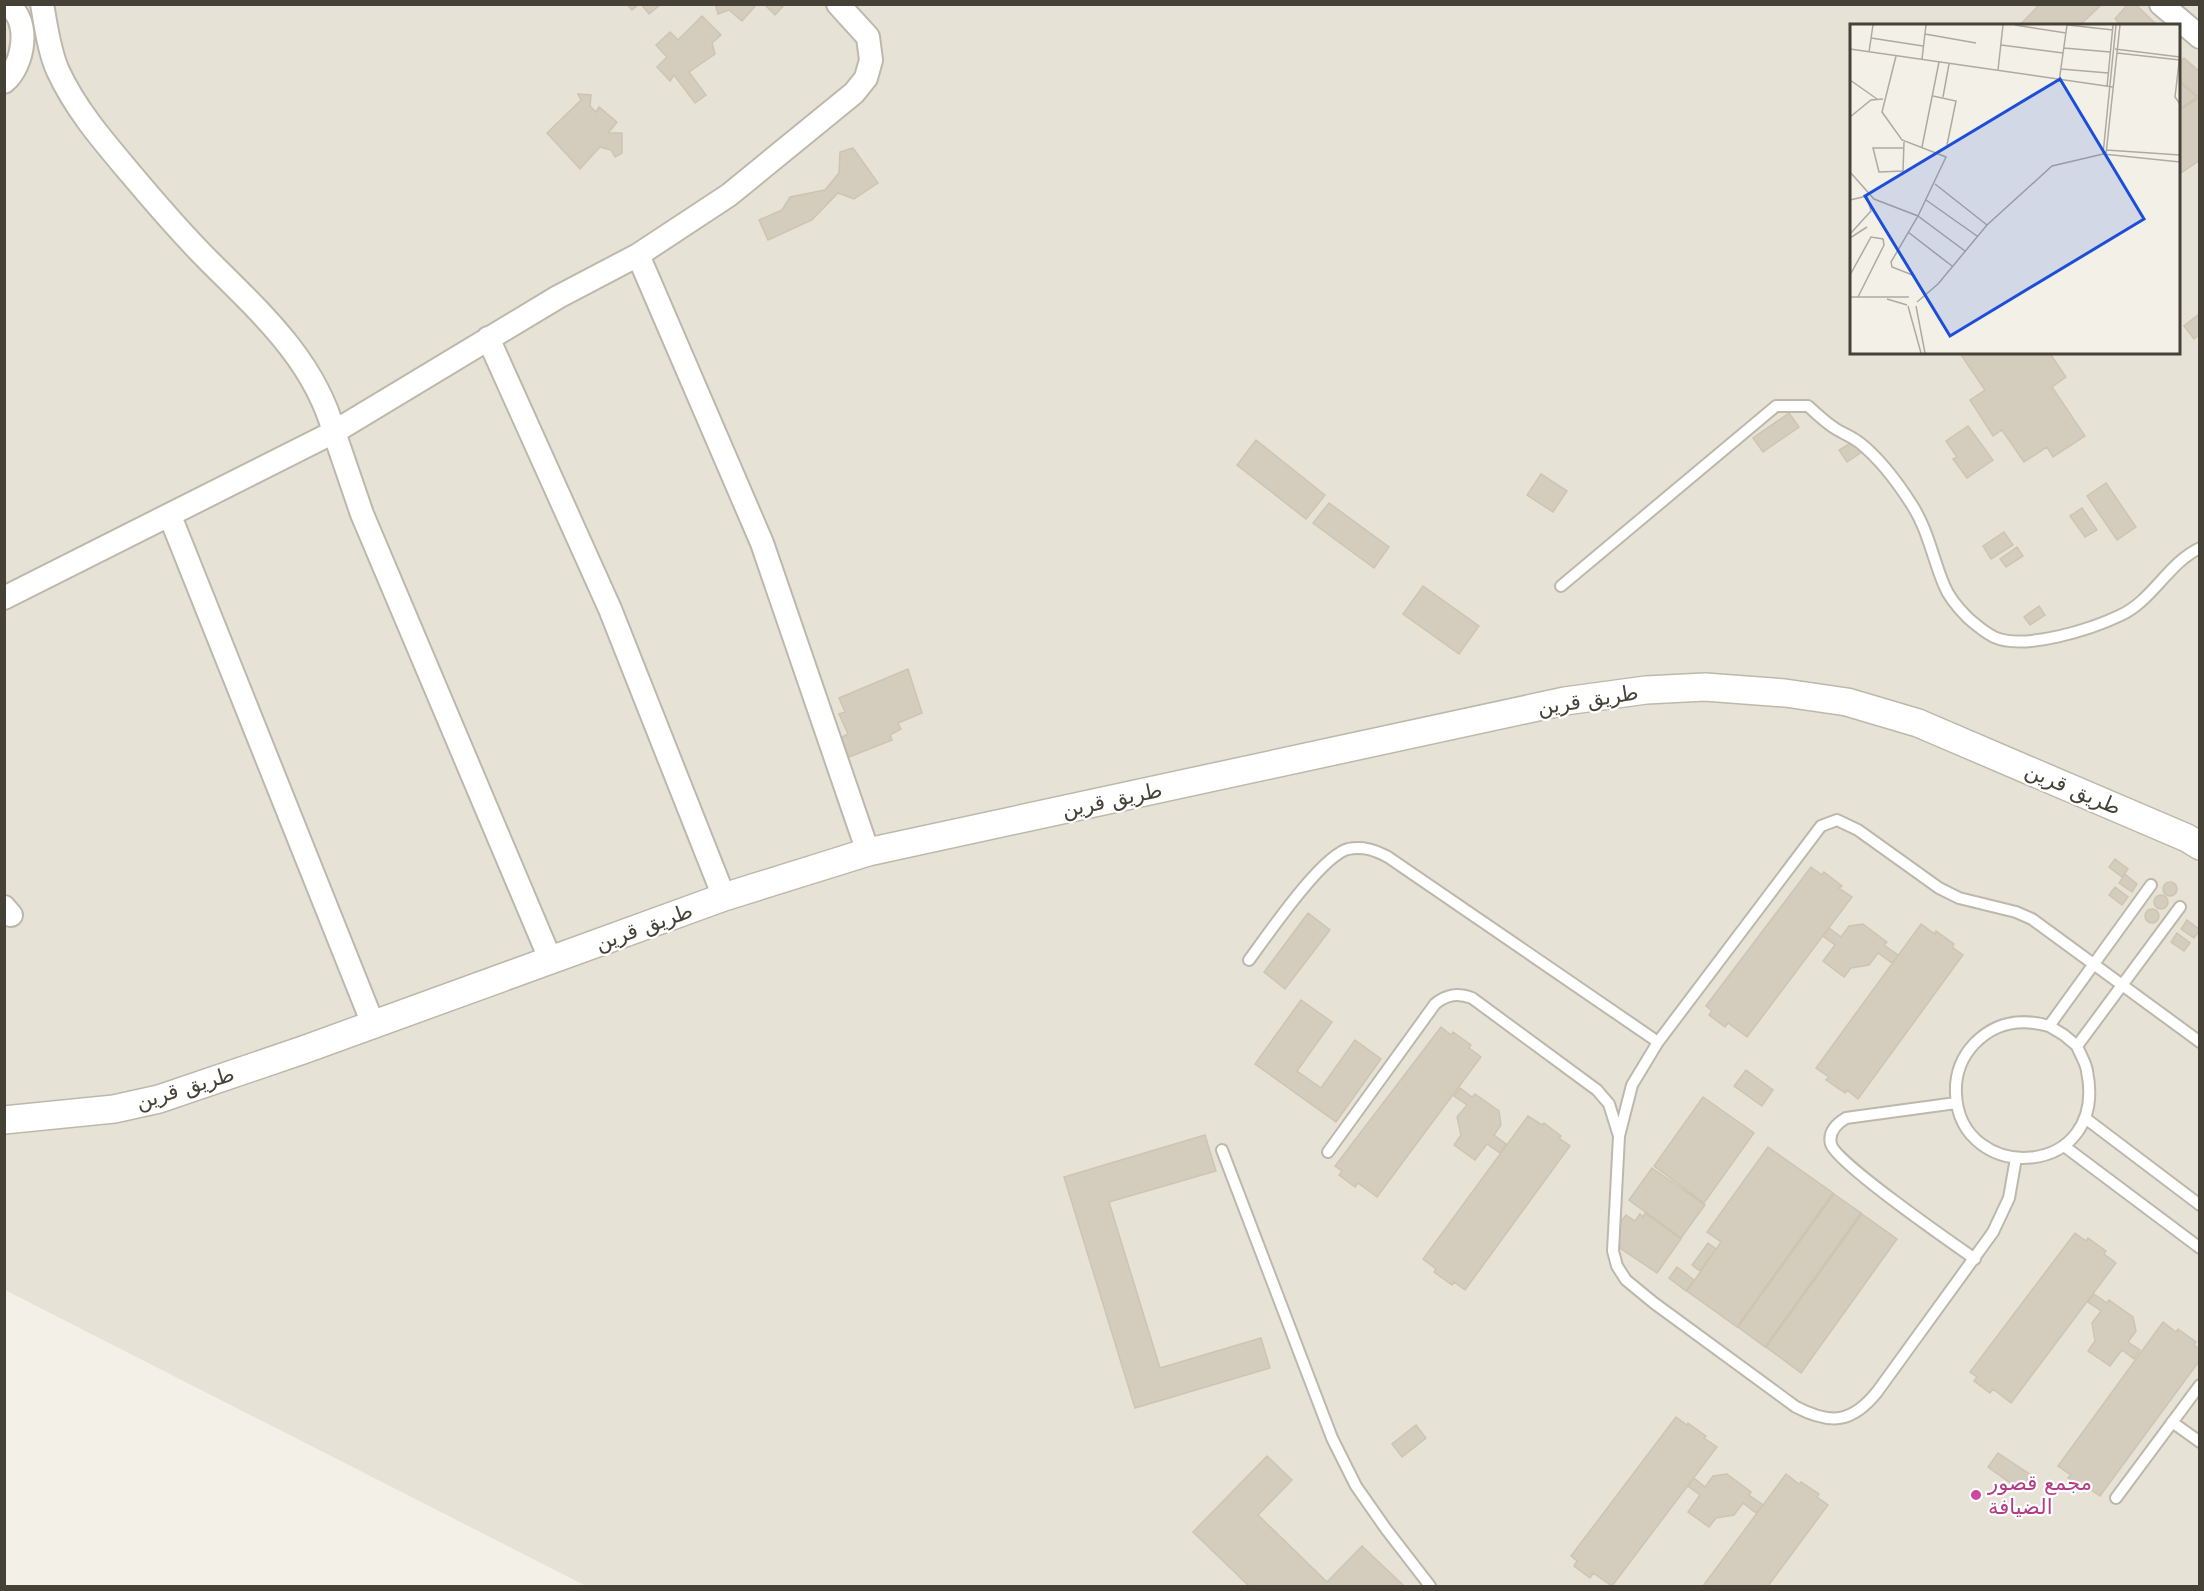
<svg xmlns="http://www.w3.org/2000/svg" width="2204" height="1591" font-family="'DejaVu Sans','Noto Naskh Arabic',sans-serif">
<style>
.residential{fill:#e7e2d6;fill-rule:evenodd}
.building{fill:#d4ccbd;stroke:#cfc4b1;stroke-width:1.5}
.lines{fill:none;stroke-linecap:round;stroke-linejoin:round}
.service-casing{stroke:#beb8ab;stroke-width:14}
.minor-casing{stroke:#beb8ab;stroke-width:26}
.tertiary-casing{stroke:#beb8ab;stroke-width:30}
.service{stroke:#fff;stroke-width:10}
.minor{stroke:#fff;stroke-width:22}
.tertiary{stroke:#fff;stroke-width:27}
.hotel-dot{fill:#d1479c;stroke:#fff;stroke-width:2}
.labels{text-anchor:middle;stroke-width:4.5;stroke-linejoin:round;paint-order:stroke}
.street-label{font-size:21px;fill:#464137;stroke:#fff}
.hotel-label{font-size:21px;fill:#b23c85;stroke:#fff;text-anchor:start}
.inset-road{fill:none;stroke:#aeaaa1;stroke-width:1.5}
.view{fill:#1d4ed8;fill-opacity:0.15;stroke:#1d4ed8;stroke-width:3}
.inset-edge{fill:none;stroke:#464137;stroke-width:3}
</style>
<rect width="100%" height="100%" fill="#f3f0e8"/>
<path class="residential" d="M4 5H2199V1586H586L5 1290ZM1852 26H2178V352H1852Z"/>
<path class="building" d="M627 4H639L632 10Z
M641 4H661L649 14Z
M718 4H757L742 21 729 10 718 14 716 7Z
M764 4H785L775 15Z
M2040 4H2101V5L2079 26H2019Z
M2128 4H2135L2155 23 2152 26H2122L2115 19Z
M702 16 721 35 712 43 715 54 689 72 706 95 695 103 674 75 670 81 657 67 667 57 656 45 670 32 678 40Z
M2184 58 2200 72V95L2198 97 2178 80V64Z
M2178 80 2197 97 2178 110Z
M578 94 591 95 590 106 596 112 599 107 617 122 608 133H622V153L615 157 611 150 600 147 580 169 547 133 581 100Z
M2200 97V160L2179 174 2178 111Z
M853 148 878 183 854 199 838 193 812 220 768 240 759 220 782 210 790 197 825 190 839 173 840 152Z
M2199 314 2200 334 2194 339 2184 326Z
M1959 352H2049L2066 377 2052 387 2085 436 2053 457 2047 447 2024 462 2002 430 1993 436 1970 400 1985 390Z
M1789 413 1799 427 1763 452 1753 438Z
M1968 426 1993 460 1967 478 1953 459 1957 457 1946 441Z
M1256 440 1325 495 1306 519 1237 465Z
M1851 443 1862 452 1847 462 1839 450Z
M1541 474 1567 491 1553 512 1527 495Z
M2106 483 2136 527 2117 540 2087 496Z
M1329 503 1389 547 1374 568 1313 523Z
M2082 508 2097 530 2085 537 2070 516Z
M2004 532 2013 545 1991 559 1983 546Z
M2017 547 2023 556 2006 567 2000 559Z
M1423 586 1479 626 1459 654 1403 614Z
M2039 606 2045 615 2030 625 2024 617Z
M908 669 922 713 898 723 901 729 890 735 892 740 849 757 840 738 848 734 839 714 845 712 839 698Z
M2115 859 2128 869 2122 877 2109 867Z
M1811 867 1822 875 1824 872 1842 886 1839 888 1852 897 1747 1037 1728 1023 1725 1027 1709 1015 1712 1011 1706 1006Z
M2125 874 2137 884 2132 892 2119 883Z
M2163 889a7 7 0 1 1 14 0a7 7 0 1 1-14 0Z
M2115 887 2128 897 2122 905 2109 895Z
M2154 902a7 7 0 1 1 14 0a7 7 0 1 1-14 0Z
M2145 916a7 7 0 1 1 14 0a7 7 0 1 1-14 0Z
M1308 913 1330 930 1285 989 1264 972Z
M2187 920 2200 930 2194 938 2181 929Z
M1863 924 1887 942 1884 945 1898 955 1892 963 1878 953 1869 965 1851 968 1844 977 1823 961 1835 945 1823 936 1829 928 1841 937 1849 926Z
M1921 924 1935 934 1936 931 1954 944 1952 947 1963 955 1858 1099 1847 1090 1845 1093 1826 1080 1829 1077 1816 1068Z
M2177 933 2190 943 2184 951 2171 942Z
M1301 1000 1332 1022 1297 1071 1321 1088 1355 1040 1381 1059 1336 1122 1255 1064Z
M1441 1027 1451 1035 1453 1032 1471 1045 1469 1048 1481 1057 1377 1197 1358 1183 1355 1187 1339 1175 1342 1171 1335 1166Z
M1746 1070 1773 1090 1762 1106 1734 1086Z
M1460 1088 1472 1097 1475 1094 1499 1111 1501 1125 1494 1135 1506 1144 1500 1153 1487 1144 1475 1160 1454 1145 1461 1135 1457 1117 1467 1105 1454 1096Z
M1703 1097 1754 1133 1704 1203 1654 1166Z
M1528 1116 1542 1125 1544 1123 1561 1136 1559 1138 1570 1146 1465 1290 1454 1282 1452 1285 1434 1272 1436 1269 1423 1259Z
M1205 1135 1216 1171 1109 1202 1160 1368 1261 1338 1270 1368 1135 1408 1064 1177Z
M1768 1147 1833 1193 1737 1327 1687 1291 1721 1242 1707 1232Z
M1652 1168 1705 1205 1681 1238 1629 1200Z
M1834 1194 1861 1213 1765 1347 1738 1327Z
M1645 1213 1681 1239 1657 1273 1620 1248 1618 1225 1626 1215 1635 1221 1640 1214 1643 1217Z
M1862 1214 1897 1239 1801 1373 1766 1347Z
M2075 1233 2086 1241 2088 1238 2106 1251 2104 1254 2116 1263 2011 1403 1993 1389 1990 1393 1974 1381 1977 1377 1970 1372Z
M1708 1243 1716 1249 1700 1271 1692 1265Z
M1677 1267 1694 1280 1686 1291 1669 1278Z
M2094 1294 2107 1303 2109 1300 2133 1317 2136 1331 2128 1342 2140 1350 2134 1359 2122 1350 2110 1366 2088 1351 2095 1341 2092 1323 2101 1311 2088 1302Z
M2163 1322 2176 1332 2178 1329 2196 1342 2194 1345 2200 1349V1360L2100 1496 2088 1488 2086 1491 2068 1478 2071 1475 2058 1466Z
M1676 1417 1687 1425 1688 1423 1706 1436 1704 1438 1717 1447 1612 1586 1593 1573 1590 1578 1574 1566 1577 1561 1571 1556Z
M1416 1425 1426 1438 1402 1457 1392 1444Z
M1998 1453 2031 1475 2020 1490 1988 1467Z
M1267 1456 1292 1480 1258 1515 1327 1582 1362 1546 1404 1586H1249L1193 1532Z
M1727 1474 1751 1492 1749 1495 1763 1505 1756 1513 1743 1503 1734 1515 1716 1518 1709 1527 1688 1512 1700 1495 1688 1486 1694 1478 1705 1487 1713 1476Z
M1786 1474 1799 1484 1801 1482 1819 1494 1817 1497 1828 1505 1768 1586H1703Z"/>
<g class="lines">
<g class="service-casing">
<path id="service" d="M1561 586 1776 406H1808C1817 414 1826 423 1836 429 1844 434 1853 437 1860 443 1880 459 1898 483 1912 505 1928 530 1933 559 1944 585 1949 598 1959 609 1968 618 1976 625 1984 632 1994 637 2024 651 2092 629 2121 615 2153 600 2168 563 2200 548
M2151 885 2049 1026C2021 1018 1995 1022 1974 1044 1961 1058 1955 1075 1956 1094 1960 1185 2109 1180 2087 1071 2086 1063 2080 1054 2077 1046L2180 907
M1249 960C1267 936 1321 856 1348 849 1363 846 1375 850 1388 857L1658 1042
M2049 1026 2064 1035 2077 1046
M1956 1103 1846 1118C1836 1124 1828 1132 1831 1144 1835 1162 1952 1243 1975 1259
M2085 1118 2200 1205
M2064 1146 2200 1248
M1222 1150 1332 1438 1356 1486 1386 1529 1430 1586
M1328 1152 1435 1004C1447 994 1458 993 1472 998L1597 1090 1609 1104 1618 1133
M2016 1158 2009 1198 1993 1232 1877 1392C1852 1423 1831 1425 1796 1407L1654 1303 1626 1280 1617 1266 1613 1251 1619 1136 1632 1085 1658 1042 1821 826 1837 820 1858 830 1939 888 1959 898 2016 912 2032 919 2200 1042
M2172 1422 2200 1442
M2116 1498 2200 1385"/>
</g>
<g class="minor-casing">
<path id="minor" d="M2161 4 2200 37
M4 82C24 66 32 19 6 4
M638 255 762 543 868 852
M488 338 610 609 724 897
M170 516 373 1024
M4 598 334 432C314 360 261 313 210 262 182 234 157 205 131 174 104 142 76 110 58 71 49 51 46 26 42 4
M4 907 11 915
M551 961 362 514 334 432 558 297 638 255 729 195 854 93 866 78 871 60 868 37 838 4"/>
</g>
<g class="tertiary-casing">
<path id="tertiary" d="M4 1120 114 1109 159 1099 303 1050 724 897 868 852 1565 701 1646 690 1705 687 1785 693 1847 702 1918 723 2187 838 2200 846"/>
</g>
<use href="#service" class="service"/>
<use href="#minor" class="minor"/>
<use href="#tertiary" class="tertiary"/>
</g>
<circle class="hotel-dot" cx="1976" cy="1495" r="6"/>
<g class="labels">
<g class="street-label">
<text transform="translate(1588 700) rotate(-9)" y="7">طريق قرين</text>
<text transform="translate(2073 789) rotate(23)" y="7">طريق قرين</text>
<text transform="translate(1112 800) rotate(-12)" y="7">طريق قرين</text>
<text transform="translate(644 927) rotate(-20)" y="7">طريق قرين</text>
<text transform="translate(185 1088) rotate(-17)" y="7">طريق قرين</text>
</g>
<g class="hotel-label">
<text x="1988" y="1490">مجمع قصور<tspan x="1988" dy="24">الضيافة</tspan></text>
</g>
</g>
<g transform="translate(1850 24)">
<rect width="330" height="330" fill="#f3f0e8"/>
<path class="inset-road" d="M165 1 216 9M218 1 263 6M75 10 126 19M21 14 73 22M151 21 213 29M214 24 260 28M0 25 263 63M265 25 330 33M19 28 23 1M267 29 330 36M330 30 325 73 330 80M46 32 32 88 52 116 96 133 68 192 115 227M72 35 76 1M211 45 258 49M148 46 153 1M0 56 27 75M209 58 217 1M257 63 263 1M83 72 106 77 97 121M93 73 99 40M0 93 21 76 33 75M72 123 89 38M53 124H23L29 148 53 147 54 118M256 126 330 131M253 130 266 1M256 130 270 1M0 148 24 175 68 192 41 238 42 243 65 252M85 160 137 201M0 176 17 172 21 187 0 210M76 176 127 212M58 208 102 242M0 214 17 203M0 251 21 213 33 215 34 221 8 273M0 273H59M37 275 57 281M67 278 88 260 137 201 202 142 253 130 330 138M58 282 71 329M66 282 75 329"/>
<path class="view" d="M210 55 294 195 100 312 15 172Z"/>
<rect width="330" height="330" class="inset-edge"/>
</g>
<rect width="2204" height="1591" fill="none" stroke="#464137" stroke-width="12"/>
</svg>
